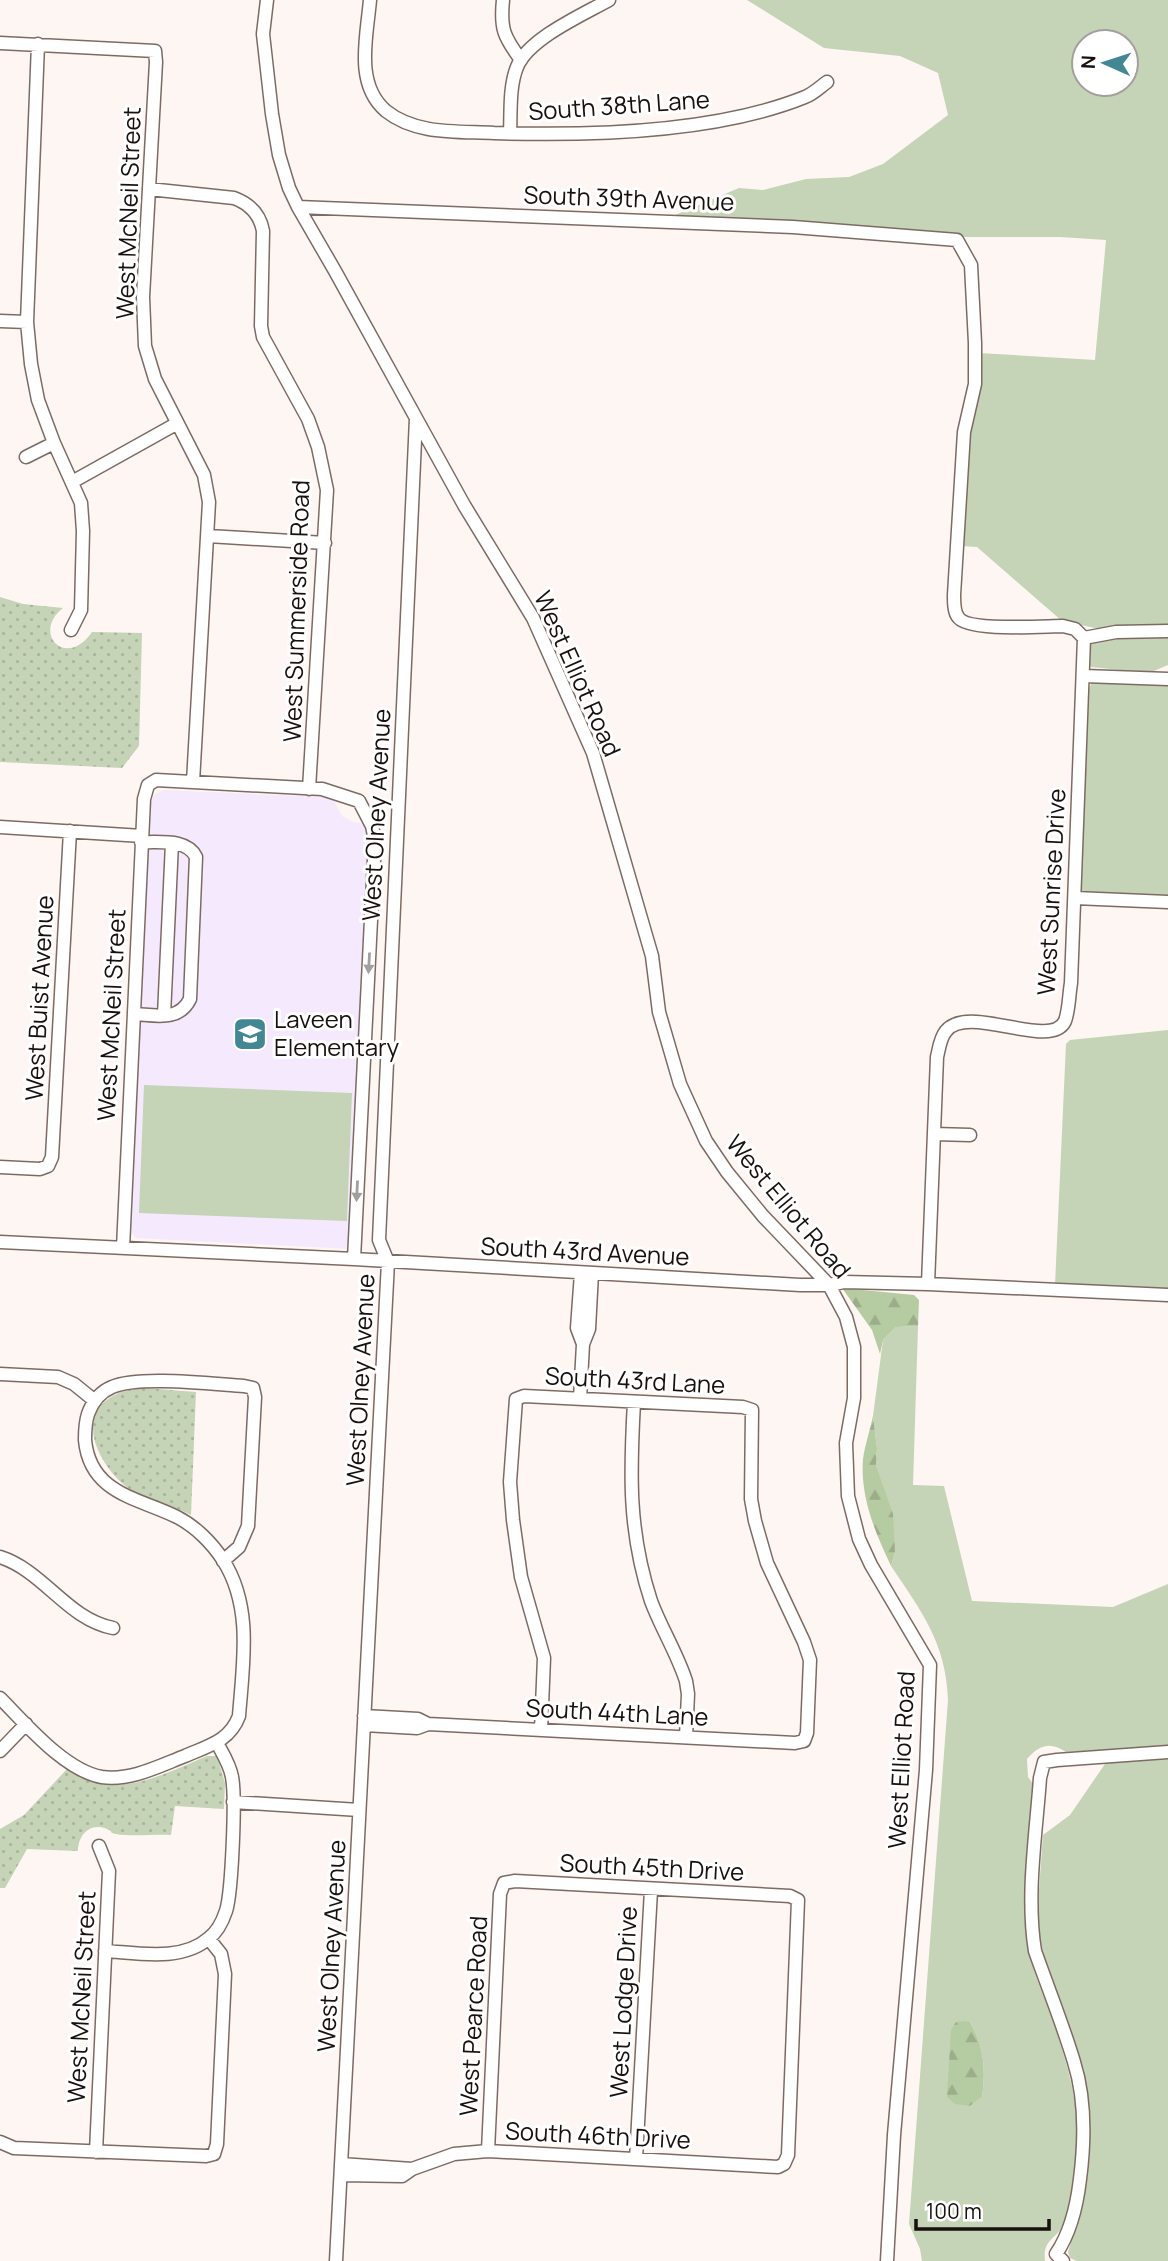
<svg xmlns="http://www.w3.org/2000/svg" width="1168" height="2261" font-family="Manrope,sans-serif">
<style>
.education{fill:#f5e9fd}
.grass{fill:#c5d3b7;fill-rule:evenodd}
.forest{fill:url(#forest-firs)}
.park{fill:url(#park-dots)}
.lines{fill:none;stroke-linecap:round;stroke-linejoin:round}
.minor-casing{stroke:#7d6b63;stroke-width:15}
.minor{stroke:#fff;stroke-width:12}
.oneway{fill:#a29f9e}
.labels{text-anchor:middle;stroke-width:6;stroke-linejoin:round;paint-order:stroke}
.street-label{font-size:24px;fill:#17100d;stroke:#fff}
.poi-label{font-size:24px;fill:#17100d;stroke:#fff;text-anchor:start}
</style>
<defs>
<pattern id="forest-firs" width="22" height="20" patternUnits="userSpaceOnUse" patternTransform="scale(1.75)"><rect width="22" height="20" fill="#b5cba1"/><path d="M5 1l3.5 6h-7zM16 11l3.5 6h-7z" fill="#9bad89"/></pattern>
<pattern id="park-dots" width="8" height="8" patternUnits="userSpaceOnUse" patternTransform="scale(1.75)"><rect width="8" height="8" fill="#c5d3b7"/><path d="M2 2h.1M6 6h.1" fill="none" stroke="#a8b49c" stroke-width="1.8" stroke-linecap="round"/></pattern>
</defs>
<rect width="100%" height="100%" fill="#fef6f2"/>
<path class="education" d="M164 790 326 797 334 801 342 816 353 822 361 823 369 832 349 1249 136 1238 130 1232 151 802 155 794Z"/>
<path class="grass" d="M747 0H1168V627L1100 629 1062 621 977 547 961 546 967 431 979 353 1095 360 1106 240 1060 237H965L791 221 668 218 739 188 763 190 806 179 849 177 883 164 948 115 938 73 900 56 824 48ZM1084 42H1126V84H1084Z
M1168 634V665L1149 673 1091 667 1087 665 1088 644 1097 638Z
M1092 682 1168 684V898L1078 895 1087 692Z
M1168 1030V1290L1055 1285 1066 1044 1070 1040Z
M144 1085 352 1093 347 1221 139 1213Z
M918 1326 913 1485 944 1486 972 1601 1113 1607 1168 1584V1746L1066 1752C1050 1741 1039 1745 1027 1759L1028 1777 1034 1785C1030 1842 1021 1901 1031 1957 1033 1972 1041 1988 1046 2002 1062 2047 1077 2089 1078 2137 1079 2164 1075 2195 1065 2221 1058 2240 1042 2238 1045 2261H922L920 2249 909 2224 948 1700C946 1642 921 1611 891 1566L895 1552 876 1466 877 1448 873 1416 883 1340 896 1327ZM970 2022C984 2046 986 2070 982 2097L970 2106Z
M1168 1758V2261H1077L1070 2258 1068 2252 1085 2193 1089 2151 1088 2108 1042 1958 1037 1918 1043 1835 1070 1815 1107 1761Z"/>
<path class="forest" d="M842 1288 914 1295 919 1300 918 1326 896 1327 883 1340 880 1354 872 1330Z
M873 1416 877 1448 876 1466 893 1514 895 1552 891 1566C875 1532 860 1497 863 1459 865 1445 870 1430 873 1416Z
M963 2021 970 2022C984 2046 986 2070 982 2097L970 2106 955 2104 947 2097 951 2030 956 2022Z"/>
<path class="park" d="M0 597 23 604 63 608C31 633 66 670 92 632L142 633 139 746 122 768 0 762Z
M132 1387 196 1392 191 1515C172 1505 149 1501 131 1490 105 1473 74 1424 108 1399 115 1394 124 1391 132 1387Z
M207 1756H217L225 1783 224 1809 175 1806 171 1835C154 1834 133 1837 116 1834 107 1832 115 1832 107 1829 90 1822 78 1835 78 1851L27 1849 5 1888H0V1829L24 1815 67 1769C79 1775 90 1781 103 1783 138 1790 175 1769 207 1756Z"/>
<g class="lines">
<g class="minor-casing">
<path id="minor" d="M267 0 263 34 272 114 279 155 289 188 298 207 335 271 464 505 533 618 593 753 652 956 659 1012 680 1084 706 1141 727 1172 763 1216 829 1285 846 1317 854 1347V1398L846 1443 848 1496 859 1539 871 1565 930 1665 926 1770 894 2135 887 2261
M370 0C367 36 354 84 386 111 416 135 458 131 494 133 590 136 716 133 805 97 813 94 820 87 827 82
M503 0C500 29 504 37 521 60
M0 43 155 51 156 62 143 297 145 346 155 379 204 475 209 502 193 782
M38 44 27 322 31 364 38 400 54 443 81 503 83 531 81 610 71 630
M510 133C511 112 509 87 517 67 528 39 582 15 609 0
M149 189 234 198C250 204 260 214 263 231L261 326 263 337 308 419 318 447 327 490 309 789
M298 207 793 227 957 240 971 265 975 343V384L964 432 954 595C954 602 954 612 958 617 967 632 1044 626 1063 626L1075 629 1084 638
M0 321 27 322
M26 457 54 443
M72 482 176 424
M208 536 325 543
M1084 638 1116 632 1168 631
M1084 676 1168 679
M0 827 142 836
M1075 898 1168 902
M134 1014C155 1015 179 1022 190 999L196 857C187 838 159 843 141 842
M164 1015 172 843
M934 1134 970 1135
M0 1167 40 1169 48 1166 52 1157 70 831
M0 1242 354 1259 800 1285H829L844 1282 928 1284 1168 1295
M123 1248 144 799 148 785 156 780 322 789 359 801 372 826 375 840 354 1259
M581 1273 577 1328 583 1344
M928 1284 937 1057C939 1049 940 1038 946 1031 968 1003 1051 1051 1065 1021 1069 1010 1069 995 1071 983L1084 638
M0 1374 58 1377 74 1384 95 1401
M580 1399 583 1344 589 1329 592 1273
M634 1402C630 1473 628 1531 651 1601 661 1628 677 1653 686 1681L688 1694 686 1737
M0 1557C44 1571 67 1619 113 1628
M0 1698C25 1723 65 1771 102 1777 131 1781 159 1766 185 1756 208 1746 230 1741 239 1716 243 1663 253 1607 223 1560 212 1543 195 1526 177 1517 139 1498 90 1494 85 1440 85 1431 85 1423 88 1414 92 1403 100 1392 112 1387 138 1375 212 1384 244 1386L253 1388 255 1397 248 1526 239 1547 223 1561
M364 1716 418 1719 428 1724
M364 1725 417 1728 428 1724 795 1743 804 1741 807 1733 810 1660 804 1642 767 1563 755 1521 751 1499 752 1410 743 1407 524 1396 516 1399 510 1482 513 1520 521 1577 544 1658 541 1730
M0 1751 26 1724
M233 1802 359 1810
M105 1951C138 1953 182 1962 209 1938 217 1932 223 1920 226 1911 232 1892 236 1797 232 1777 230 1765 223 1754 217 1743
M0 2142 14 2148 206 2156 214 2154 217 2144 225 1974 221 1954 209 1939
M96 2152 109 1871 99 1846
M636 2159 651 1890
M341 2164 412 2169
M341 2175 402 2176 412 2169 454 2154 488 2151 778 2167 784 2164 788 2155 798 1900 790 1896 515 1881 504 1883 500 1894 488 2151
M336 2261 388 1262 379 1240 416 418
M1063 2261 1056 2254C1071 2232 1077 2205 1080 2179 1085 2140 1086 2100 1074 2062 1063 2025 1048 1988 1035 1951 1026 1895 1036 1835 1040 1778L1044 1762 1057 1760 1168 1752"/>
</g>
<use href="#minor" class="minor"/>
</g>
<defs><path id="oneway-solid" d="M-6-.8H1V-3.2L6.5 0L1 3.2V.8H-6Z" transform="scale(1.75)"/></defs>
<g class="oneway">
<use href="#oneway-solid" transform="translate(369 963) rotate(93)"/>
<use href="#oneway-solid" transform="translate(357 1191) rotate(93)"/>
</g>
<defs>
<g id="school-square" transform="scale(1.75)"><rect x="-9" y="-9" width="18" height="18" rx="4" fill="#428793" stroke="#fff"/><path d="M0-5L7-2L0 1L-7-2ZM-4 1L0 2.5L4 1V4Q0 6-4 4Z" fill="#fff"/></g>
</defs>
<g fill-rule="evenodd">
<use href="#school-square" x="250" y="1034"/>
</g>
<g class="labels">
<g class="street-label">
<text transform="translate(619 106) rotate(-4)" y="8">South 38th Lane</text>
<text transform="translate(629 199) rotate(2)" y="8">South 39th Avenue</text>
<text transform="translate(129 213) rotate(-88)" y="8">West McNeil Street</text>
<text transform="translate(297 611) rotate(-88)" y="8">West Summerside Road</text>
<text transform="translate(577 674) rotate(66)" y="8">West Elliot Road</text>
<text transform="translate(377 815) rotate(-87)" y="8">West Olney Avenue</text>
<text transform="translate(1052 892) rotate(-87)" y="8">West Sunrise Drive</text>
<text transform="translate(40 998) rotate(-87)" y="8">West Buist Avenue</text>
<text transform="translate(112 1015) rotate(-87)" y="8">West McNeil Street</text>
<text transform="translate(788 1207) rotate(50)" y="8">West Elliot Road</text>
<text transform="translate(585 1252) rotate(3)" y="8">South 43rd Avenue</text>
<text transform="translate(361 1380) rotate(-87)" y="8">West Olney Avenue</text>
<text transform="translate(635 1381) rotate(3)" y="8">South 43rd Lane</text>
<text transform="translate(617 1713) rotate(3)" y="8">South 44th Lane</text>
<text transform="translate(902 1760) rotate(-87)" y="8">West Elliot Road</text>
<text transform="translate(652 1868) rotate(3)" y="8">South 45th Drive</text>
<text transform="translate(332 1946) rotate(-87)" y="8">West Olney Avenue</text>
<text transform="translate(82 1997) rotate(-87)" y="8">West McNeil Street</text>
<text transform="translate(624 2002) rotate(-87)" y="8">West Lodge Drive</text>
<text transform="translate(474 2016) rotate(-87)" y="8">West Pearce Road</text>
<text transform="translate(598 2136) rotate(3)" y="8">South 46th Drive</text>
</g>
<g class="poi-label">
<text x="274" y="1028">Laveen<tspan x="274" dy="28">Elementary</tspan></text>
</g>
</g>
<g transform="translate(1105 63) rotate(273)"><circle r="33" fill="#ffffff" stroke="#a29f9e" stroke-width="2"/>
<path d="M0-5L12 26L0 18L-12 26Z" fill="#428793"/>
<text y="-10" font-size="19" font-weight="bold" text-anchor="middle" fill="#17100d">N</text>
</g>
<path d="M916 2219v10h133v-10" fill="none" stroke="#17100d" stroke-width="3.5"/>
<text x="926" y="2219" font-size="21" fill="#17100d" stroke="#ffffff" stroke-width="5" paint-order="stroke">100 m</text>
</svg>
